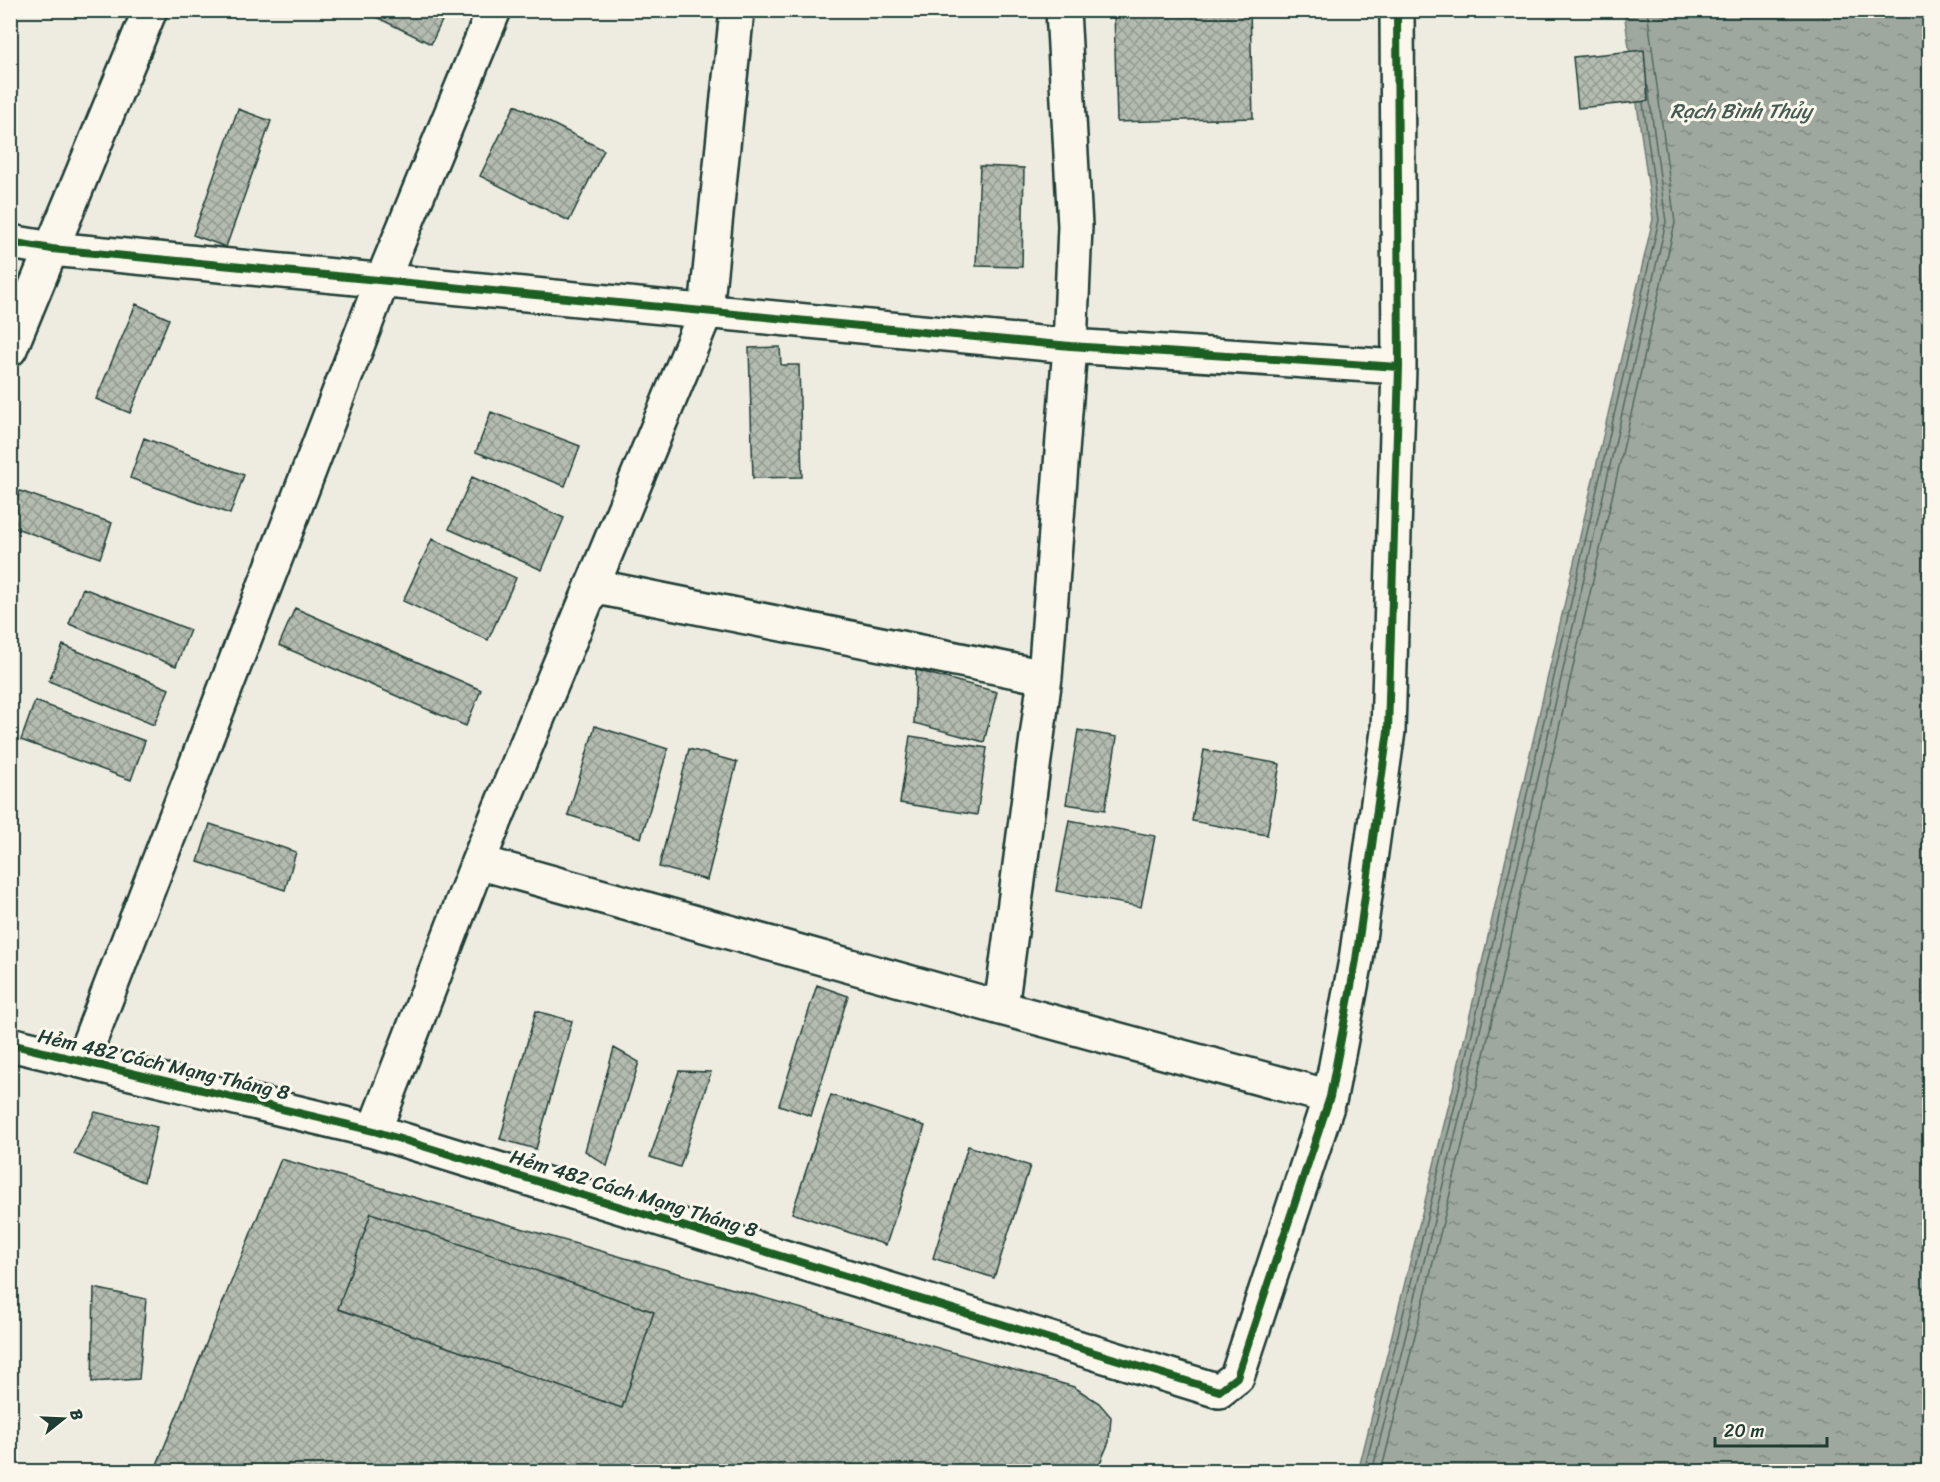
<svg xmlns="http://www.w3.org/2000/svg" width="1940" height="1482" font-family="Sriracha,sans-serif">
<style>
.water{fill:url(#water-ripples);stroke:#6c7d74;stroke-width:1.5}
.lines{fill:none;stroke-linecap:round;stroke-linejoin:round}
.shore{stroke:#52685f;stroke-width:1.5}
.building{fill:url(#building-cross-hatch);stroke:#1f3d34;stroke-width:1.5}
.minor-casing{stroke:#1f3d34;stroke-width:38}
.minor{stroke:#fbf7ec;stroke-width:33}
.cycleway-casing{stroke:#fbf7ec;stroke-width:11}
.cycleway{stroke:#1b5e20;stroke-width:8}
.labels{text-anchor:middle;stroke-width:6;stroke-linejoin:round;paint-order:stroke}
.street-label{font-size:20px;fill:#1f3d34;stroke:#fbf7ec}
.water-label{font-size:21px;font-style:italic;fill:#455d54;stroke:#fbf7ec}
</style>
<defs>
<pattern id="water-ripples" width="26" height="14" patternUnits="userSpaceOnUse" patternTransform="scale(1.5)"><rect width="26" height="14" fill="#9fa89f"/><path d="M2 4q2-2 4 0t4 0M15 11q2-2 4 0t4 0" fill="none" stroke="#818a82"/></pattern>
<pattern id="building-cross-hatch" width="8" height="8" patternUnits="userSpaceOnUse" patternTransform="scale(1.5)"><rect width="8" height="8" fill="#b4bbb0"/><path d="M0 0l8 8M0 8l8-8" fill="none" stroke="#929990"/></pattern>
</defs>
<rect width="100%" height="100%" fill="#eeece1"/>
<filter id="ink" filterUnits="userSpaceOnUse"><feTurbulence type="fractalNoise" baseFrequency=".0167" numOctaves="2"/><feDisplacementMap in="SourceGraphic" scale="12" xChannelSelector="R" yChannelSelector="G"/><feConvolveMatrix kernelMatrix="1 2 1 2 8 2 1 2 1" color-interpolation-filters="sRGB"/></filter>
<g filter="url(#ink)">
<path class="water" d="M1624 11H1929V1471L1358 1472 1455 1080 1653 219Z"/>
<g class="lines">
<path class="shore" d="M1364 1472 1461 1081 1659 220 1643 103
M1372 1472 1468 1083 1666 222 1648 86
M1381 1472 1477 1085 1675 223 1647 10"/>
</g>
<path class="building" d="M362 10H447L431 44Z
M1114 10H1250L1253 118 1117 122Z
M1644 50 1648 101 1578 108 1573 57Z
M515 105 604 150 569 221 480 176Z
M238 109 271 121 226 247 193 235Z
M980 166 1024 168 1022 267 976 266Z
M136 304 169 319 130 413 96 399Z
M780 347 781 365H799L802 477 753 478 749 348Z
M491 412 580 446 565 486 476 452Z
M144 438 244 475 230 514 130 478Z
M472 477 564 518 542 570 449 529Z
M20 491 112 523 100 558 10 526V518Z
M432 539 516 578 488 640 403 601Z
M83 588 190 630 176 666 69 624Z
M295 608 481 690 466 726 279 645Z
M63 645 169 689 154 725 49 681Z
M916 670 997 692 984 742 914 723Z
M35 701 145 741 131 780 21 740Z
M595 726 668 749 641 838 568 815Z
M1078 730 1117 737 1105 810 1066 804Z
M910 736 987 748 977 815 900 803Z
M689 749 737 762 707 880 659 867Z
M1204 750 1280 764 1267 835 1192 821Z
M1069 820 1155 836 1141 907 1056 891Z
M210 824 296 852 285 890 198 862Z
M817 985 848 996 811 1116 779 1105Z
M536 1011 572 1021 536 1149 500 1139Z
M614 1048 639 1062 607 1166 585 1151Z
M679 1071 711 1072 680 1167 650 1157Z
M831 1095 925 1126 886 1245 792 1213Z
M95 1112 157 1127 144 1182 74 1154Z
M968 1146 1030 1166 994 1278 933 1258Z
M281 1159 1074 1387 1099 1403 1111 1417 1109 1442 1096 1472H154Z
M371 1213 654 1312 622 1408 338 1309Z
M94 1288 146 1299 139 1379 92 1382Z"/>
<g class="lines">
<g class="minor-casing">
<path id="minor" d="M10 242 52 249 1070 346 1399 367
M10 349 150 10
M592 586 1045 677
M478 862 1001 1008 1330 1097
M1001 1008 1045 677 1070 346 1075 226 1063 10
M10 1044 374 1131 1219 1391 1237 1377 1330 1097 1356 960 1388 731 1399 367 1397 10
M82 1061 382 281 494 10
M374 1131 478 862 706 311 737 10"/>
</g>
<use href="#minor" class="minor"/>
<g class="cycleway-casing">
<path id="cycleway" d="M10 242 52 249 1070 346 1399 367
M10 1044 374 1131 1219 1391 1237 1377 1330 1097 1356 960 1388 731 1399 367 1397 10"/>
</g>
<use href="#cycleway" class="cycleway"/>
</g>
</g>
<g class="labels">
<g class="street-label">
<text transform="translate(164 1064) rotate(13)" y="7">Hẻm 482 Cách Mạng Tháng 8</text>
<text transform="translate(634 1193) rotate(17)" y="7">Hẻm 482 Cách Mạng Tháng 8</text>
</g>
<g class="water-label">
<text x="1741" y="118">Rạch Bình Thủy</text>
</g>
</g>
<rect width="1940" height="1482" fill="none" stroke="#fbf7ec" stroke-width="36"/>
<rect x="18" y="18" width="1904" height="1446" fill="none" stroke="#1f3d34" stroke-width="2" filter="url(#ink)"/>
<g transform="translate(63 1419) rotate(72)" stroke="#fbf7ec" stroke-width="4.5" paint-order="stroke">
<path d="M0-4.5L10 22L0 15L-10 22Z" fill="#1f3d34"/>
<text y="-9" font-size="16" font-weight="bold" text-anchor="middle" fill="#1f3d34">B</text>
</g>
<path d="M1715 1437v9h112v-9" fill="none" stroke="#1f3d34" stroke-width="3"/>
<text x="1724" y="1437" font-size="18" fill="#1f3d34" stroke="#fbf7ec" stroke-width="4.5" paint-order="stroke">20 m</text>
</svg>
